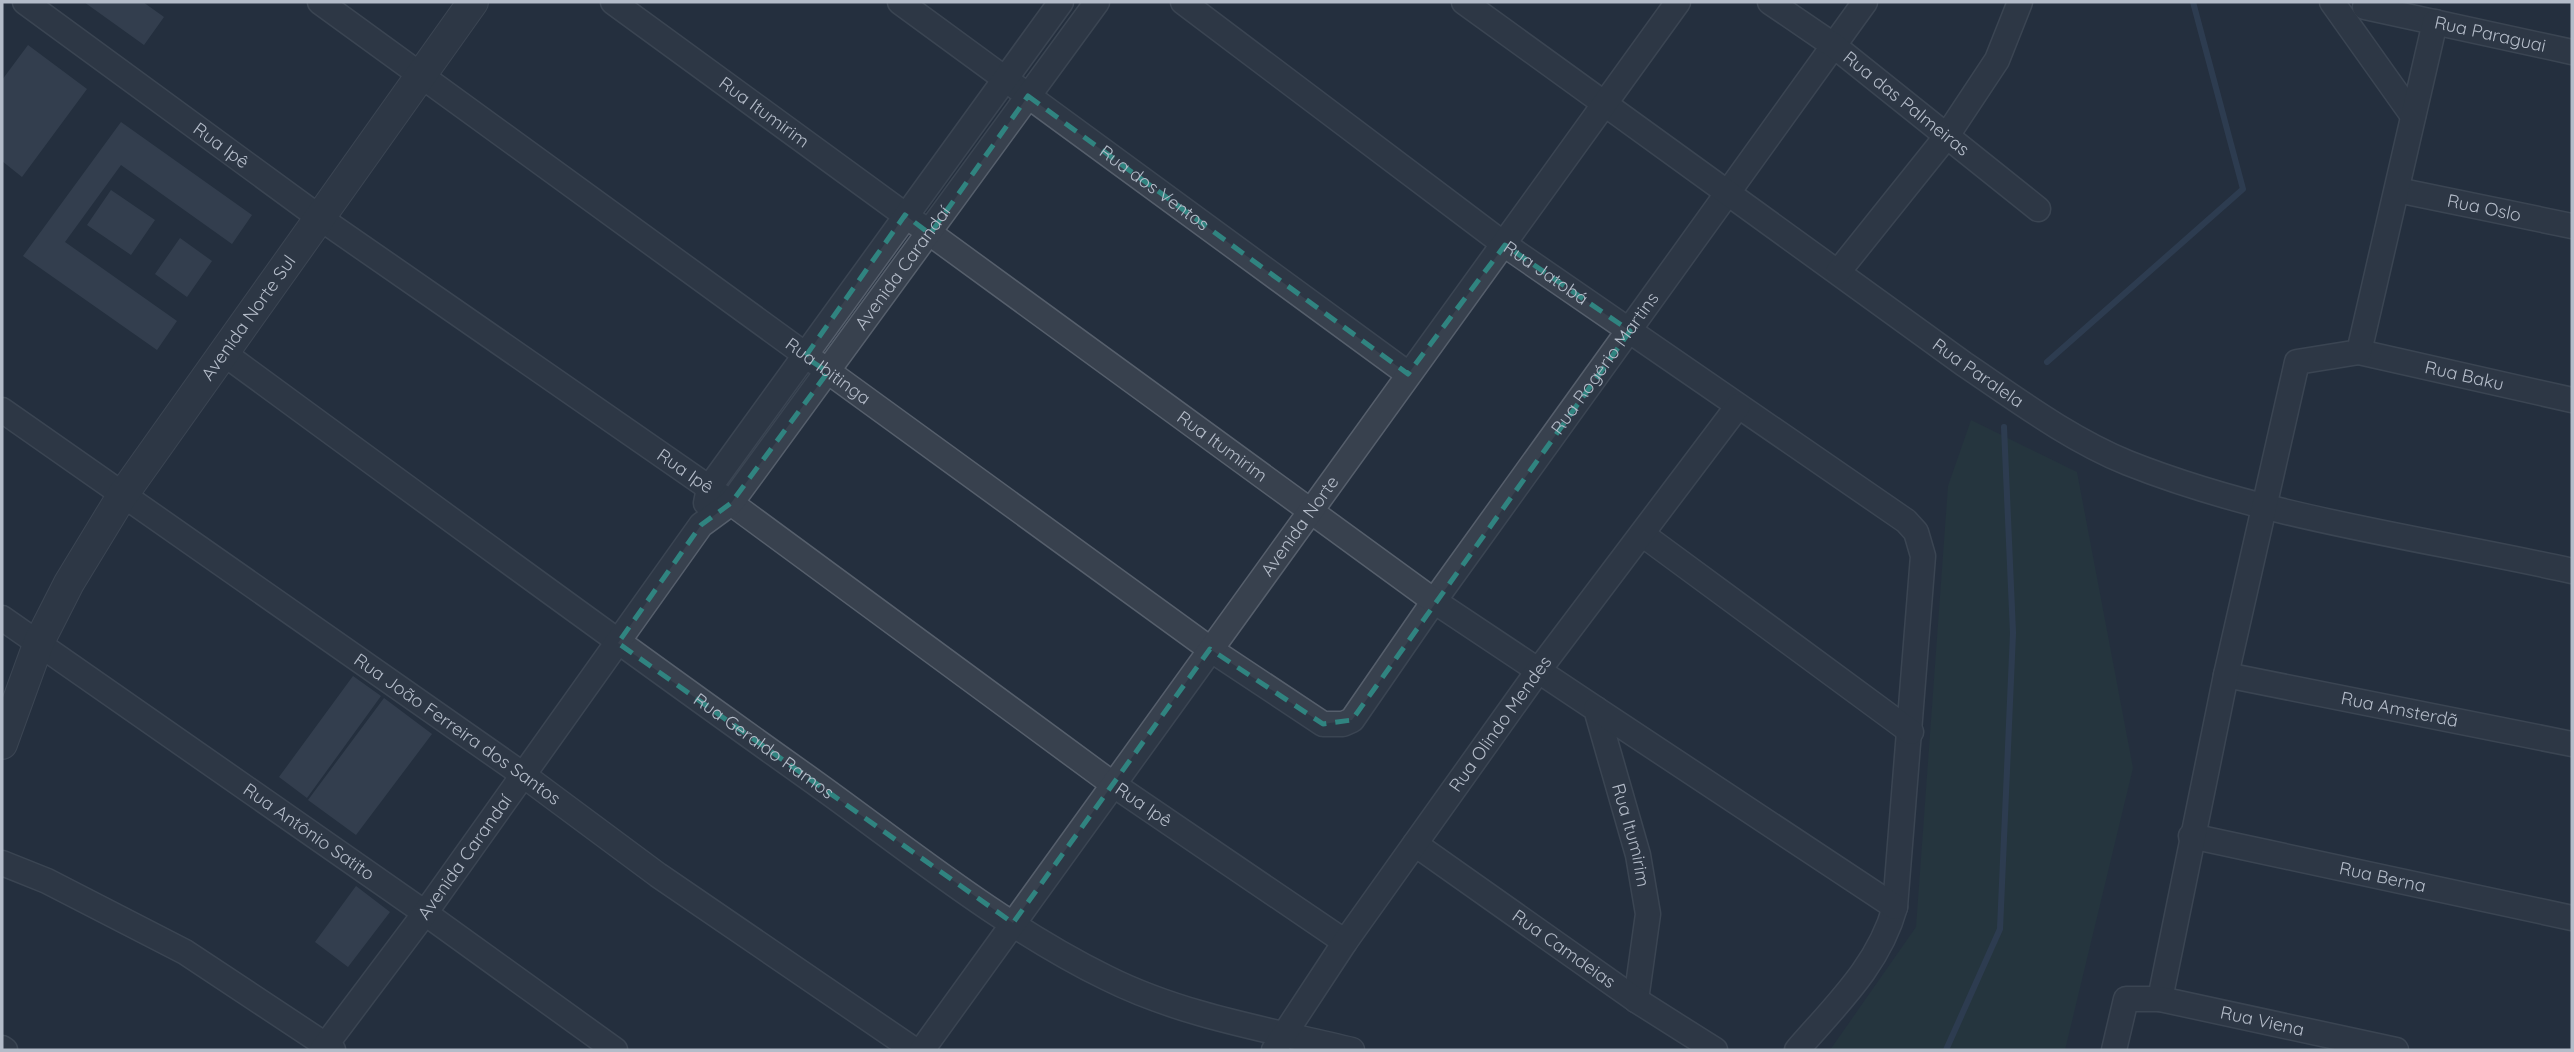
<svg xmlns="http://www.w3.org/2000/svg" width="2574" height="1052" font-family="Quicksand,sans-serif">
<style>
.green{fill:#263c3f}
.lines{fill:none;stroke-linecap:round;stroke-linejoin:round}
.stream{stroke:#394c67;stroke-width:6}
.building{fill:#455162}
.minor-casing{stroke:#565f6c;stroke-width:27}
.tertiary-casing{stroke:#565f6c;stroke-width:32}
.minor{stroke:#38414e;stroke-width:24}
.tertiary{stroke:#38414e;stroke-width:30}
.marked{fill:none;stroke:#308480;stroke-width:5;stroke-dasharray:14 9;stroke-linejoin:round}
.labels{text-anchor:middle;stroke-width:5;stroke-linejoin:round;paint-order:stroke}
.street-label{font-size:18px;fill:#b4bcc9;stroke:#1d2633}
</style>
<rect width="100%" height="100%" fill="#242f3e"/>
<path class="green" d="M1971 420 2077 472 2133 768 2065 1050H1830L1916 927 1948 486Z"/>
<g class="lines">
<path class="stream" d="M2047 362 2243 189 2193 2
M1946 1050 2000 929 2013 633 2004 427"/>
</g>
<path class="building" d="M84 2H143L164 17 144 45Z
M28 45 87 89 22 177 2 161V80Z
M121 122 252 215 232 244 121 165 65 242 177 321 157 350 23 256Z
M111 190 155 220 131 255 87 225Z
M180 238 212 261 187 297 155 274Z
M353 676 381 696 307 798 279 777Z
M384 698 432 734 356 835 308 800Z
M356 886 390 912 348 967 315 942Z"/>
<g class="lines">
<g class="minor-casing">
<g id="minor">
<path id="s1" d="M25 2 320 218 731 503 1114 785 1345 942"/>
<path id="s2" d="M320 2 1210 649 1323 724H1343L1352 720 1434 601 1865 2"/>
<path id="s3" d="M613 2 1434 601 1596 709 1638 855 1648 914 1636 1000"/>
<path id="s4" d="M900 2 1408 374"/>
<path id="s5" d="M1183 2 1505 245 1906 521 1916 532 1923 556 1895 907C1879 965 1836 1005 1797 1050"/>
<path id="s6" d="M1464 2 1964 364C2016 399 2069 439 2128 463 2269 519 2424 538 2572 571"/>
<path id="s7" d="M1770 2 1833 45 2038 209"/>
<path d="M2332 2 2413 116"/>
<path id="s8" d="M2365 7 2572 52"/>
<path id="s9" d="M2397 190 2572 226"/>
<path d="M1838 272 1946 137 1997 60 2020 2"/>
<path id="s10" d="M222 352C414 493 606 634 800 772 899 842 997 924 1107 978 1183 1016 1270 1030 1352 1050"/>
<path id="s11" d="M2359 352 2572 400"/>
<path id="s12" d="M2 410 522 774 658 875 914 1050"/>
<path d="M706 503 709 488 1061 2"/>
<path d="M1642 534 1911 732"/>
<path id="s13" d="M2 618 425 913 615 1050"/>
<path id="s14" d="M2226 675 2572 744"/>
<path d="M1596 709 1895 907"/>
<path id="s15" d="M2191 836 2572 918"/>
<path id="s16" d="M1415 844 1636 1000 1715 1050"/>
<path d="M2 863 47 881 185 952 333 1050"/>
<path d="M2160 999 2226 675 2297 362 2359 352 2435 22"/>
<path d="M2 1048 5 1050"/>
<path id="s17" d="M322 1050 425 913 701 525 731 503 1097 2"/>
<path id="s18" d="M922 1050 1678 2"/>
<path id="s19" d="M1274 1050 1345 942 1538 671 1738 406"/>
<path id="s20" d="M2114 1050 2126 999H2160L2396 1050"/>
</g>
</g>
<g class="tertiary-casing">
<g id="tertiary">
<path id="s21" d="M2 744 39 642 69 583 122 496 473 2"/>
</g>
</g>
<use href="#minor" class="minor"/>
<use href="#tertiary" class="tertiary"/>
</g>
<path d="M0 0H2574V1052H0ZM1028 96 1408 374 1505 245 1630 331 1352 720 1323 724 1210 649 1013 923 618 643 701 525 731 503 828 372 805 357 905 215 930 234Z" fill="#242f3e" fill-opacity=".55" fill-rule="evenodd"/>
<path class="marked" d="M1028 96 1408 374 1505 245 1630 331 1352 720 1323 724 1210 649 1013 923 618 643 701 525 731 503 828 372 805 357 905 215 930 234Z"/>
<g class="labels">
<g class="street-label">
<text dy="6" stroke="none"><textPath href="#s8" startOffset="128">Rua Paraguai</textPath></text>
<text dy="6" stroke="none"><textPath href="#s7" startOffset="170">Rua das Palmeiras</textPath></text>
<text dy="6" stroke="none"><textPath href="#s3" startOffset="187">Rua Itumirim</textPath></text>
<text dy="6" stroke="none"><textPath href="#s1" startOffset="243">Rua Ipê</textPath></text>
<text dy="6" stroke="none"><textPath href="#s4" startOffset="315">Rua dos Ventos</textPath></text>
<text dy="6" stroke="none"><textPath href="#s9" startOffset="89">Rua Oslo</textPath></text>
<text dy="6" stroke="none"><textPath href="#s17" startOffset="976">Avenida Carandaí</textPath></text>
<text dy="6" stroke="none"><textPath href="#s5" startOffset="453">Rua Jatobá</textPath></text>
<text dy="6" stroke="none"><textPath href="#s21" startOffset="495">Avenida Norte Sul</textPath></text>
<text dy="6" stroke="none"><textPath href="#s2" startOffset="1703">Rua Rogério Martins</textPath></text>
<text dy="6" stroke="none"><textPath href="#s2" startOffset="628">Rua Ibitinga</textPath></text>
<text dy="6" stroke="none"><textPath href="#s6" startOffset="634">Rua Paralela</textPath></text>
<text dy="6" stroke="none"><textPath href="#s11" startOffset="108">Rua Baku</textPath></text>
<text dy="6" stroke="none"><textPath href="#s3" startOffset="754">Rua Itumirim</textPath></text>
<text dy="6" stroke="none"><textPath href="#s1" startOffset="810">Rua Ipê</textPath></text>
<text dy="6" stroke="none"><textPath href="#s18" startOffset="646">Avenida Norte</textPath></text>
<text dy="6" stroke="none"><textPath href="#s14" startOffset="177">Rua Amsterdã</textPath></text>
<text dy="6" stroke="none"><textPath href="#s19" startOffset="397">Rua Olindo Mendes</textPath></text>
<text dy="6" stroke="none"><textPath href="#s12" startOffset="556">Rua João Ferreira dos Santos</textPath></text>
<text dy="6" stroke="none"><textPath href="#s10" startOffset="670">Rua Geraldo Ramos</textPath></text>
<text dy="6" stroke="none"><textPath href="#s1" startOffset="1377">Rua Ipê</textPath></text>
<text dy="6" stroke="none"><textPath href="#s13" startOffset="374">Rua Antônio Satito</textPath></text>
<text dy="6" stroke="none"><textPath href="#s3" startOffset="1342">Rua Itumirim</textPath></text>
<text dy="6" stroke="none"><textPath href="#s17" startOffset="240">Avenida Carandaí</textPath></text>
<text dy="6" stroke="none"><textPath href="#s15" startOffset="196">Rua Berna</textPath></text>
<text dy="6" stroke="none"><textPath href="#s16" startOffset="182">Rua Camdeias</textPath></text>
<text dy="6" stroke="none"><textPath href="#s20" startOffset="191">Rua Viena</textPath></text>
</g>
</g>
<rect width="2574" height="1052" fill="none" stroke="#b4bcc9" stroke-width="7"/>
</svg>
